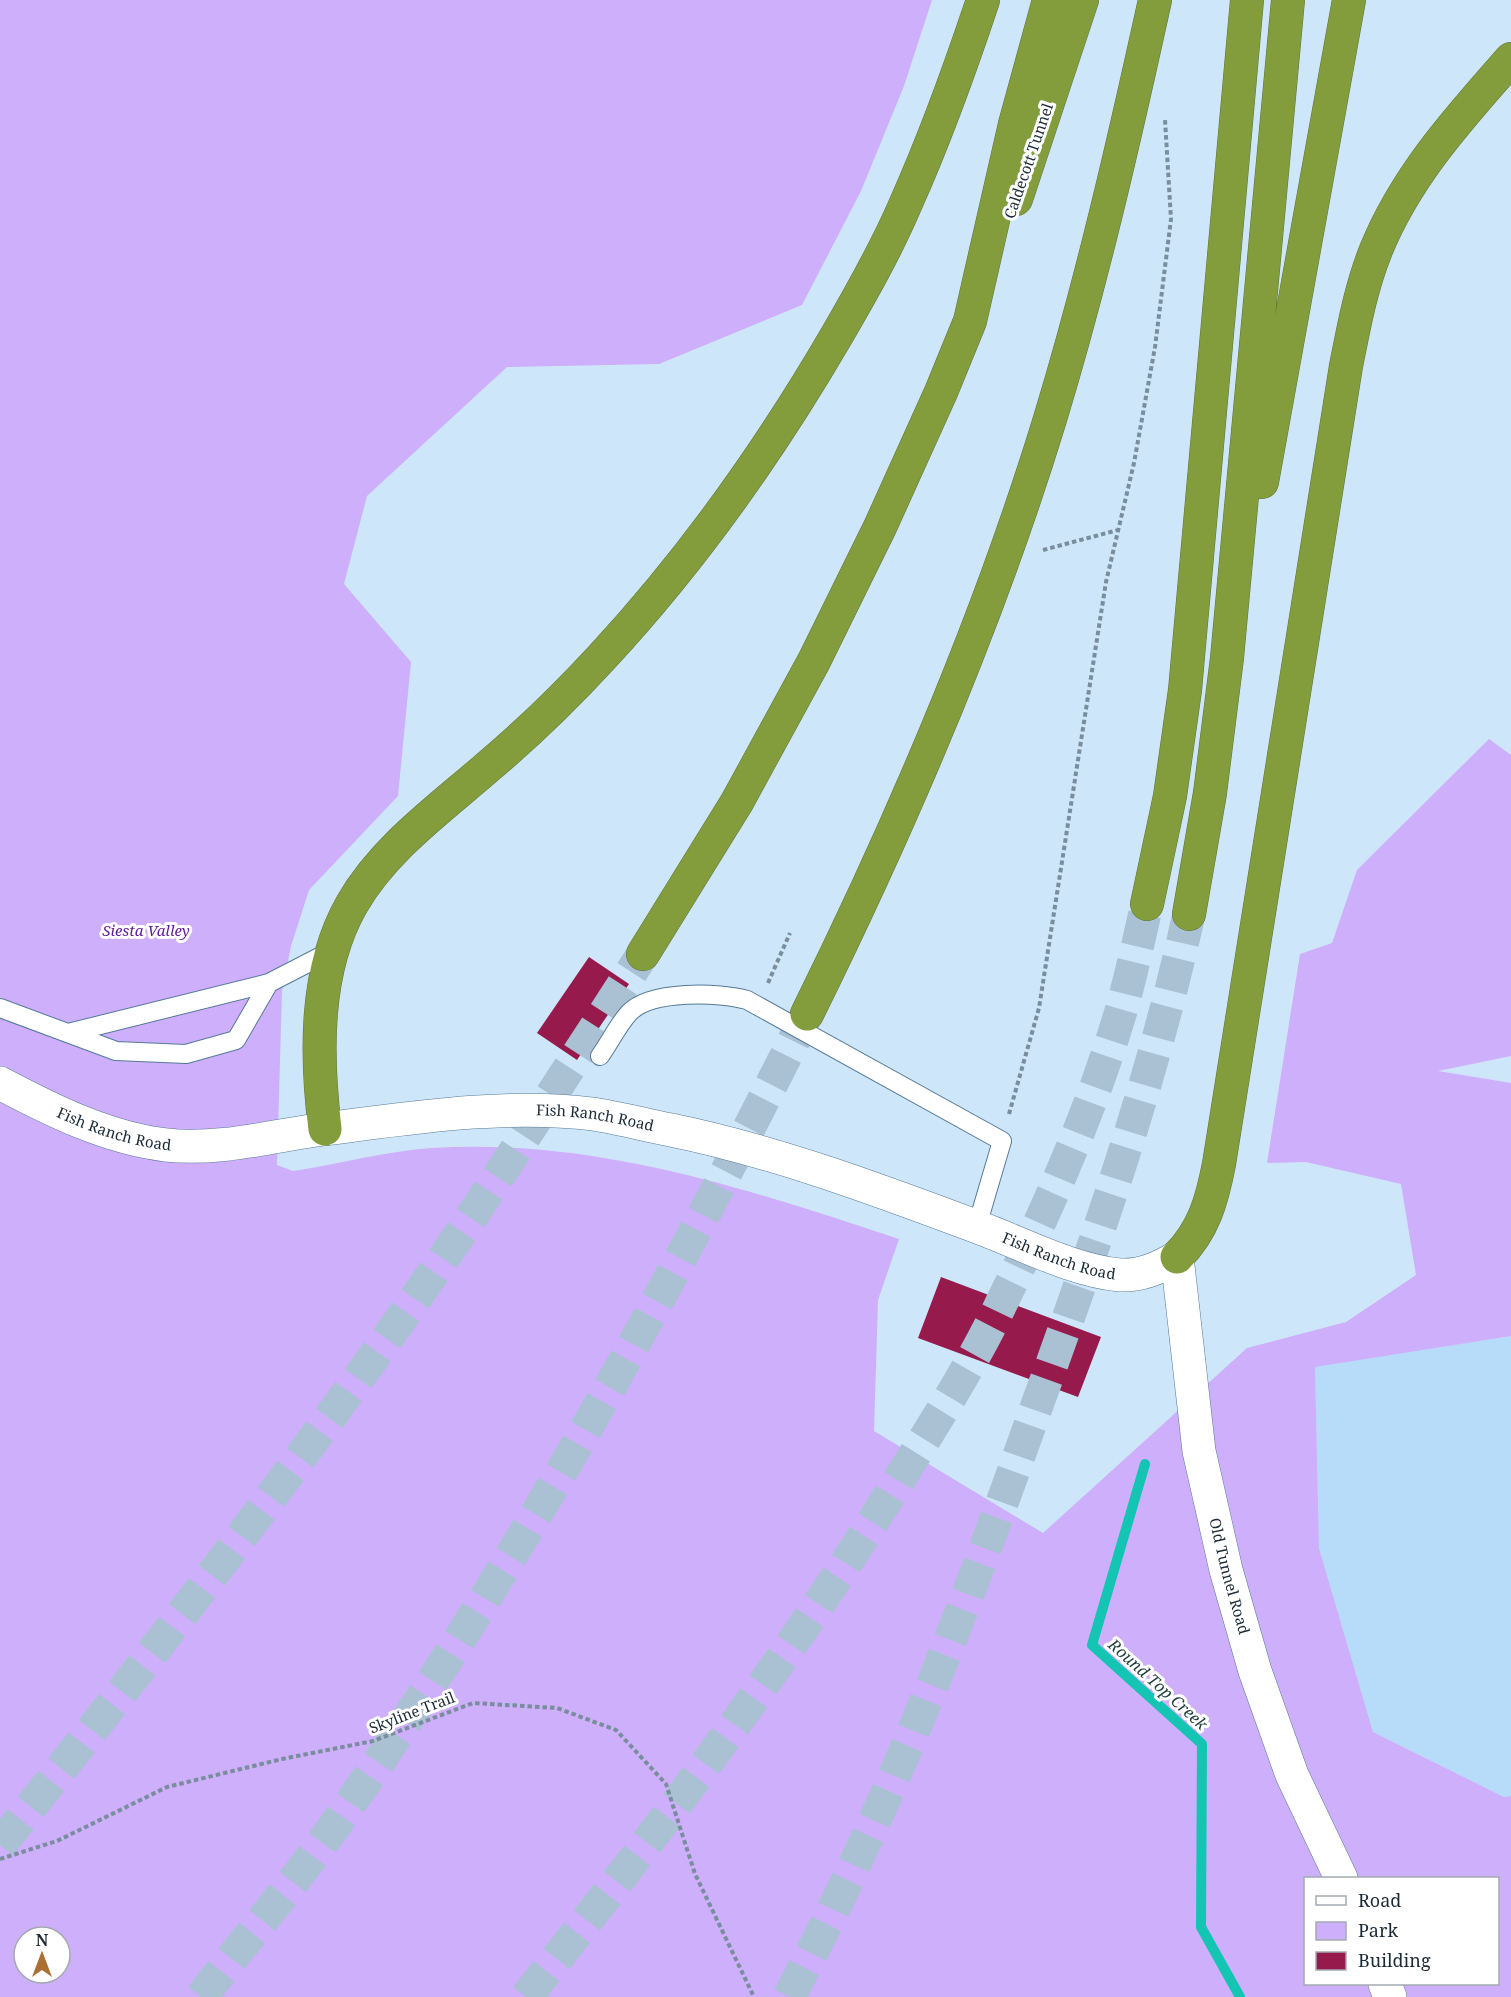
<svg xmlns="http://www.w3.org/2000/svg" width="1511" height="1997" font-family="'Noto Serif',serif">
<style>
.built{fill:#b6dcfa}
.green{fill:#ceaffb;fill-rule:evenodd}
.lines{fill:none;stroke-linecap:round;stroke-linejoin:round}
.stream{stroke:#14c5b3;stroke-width:10}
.building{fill:#971a4c}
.motorway-tunnel{stroke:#aac0d3;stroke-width:33;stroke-dasharray:33 16;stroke-linecap:butt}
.service-casing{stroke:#557a98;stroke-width:20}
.minor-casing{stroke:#557a98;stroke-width:34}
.secondary-casing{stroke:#557a98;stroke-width:34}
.motorway-casing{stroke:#5e753b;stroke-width:34}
.path{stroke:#798d9d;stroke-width:4;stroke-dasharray:4.5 3;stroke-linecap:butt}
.service{stroke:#fff;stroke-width:18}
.minor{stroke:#fff;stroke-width:33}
.secondary{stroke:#fff;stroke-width:33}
.motorway{stroke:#839d3d;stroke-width:33}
.labels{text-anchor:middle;stroke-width:6;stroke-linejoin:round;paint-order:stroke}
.street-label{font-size:15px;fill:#1a2a36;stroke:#fff}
.park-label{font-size:15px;font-style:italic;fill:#631c9f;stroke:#fff}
.water-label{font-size:16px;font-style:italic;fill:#1f3e3a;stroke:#fff}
</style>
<rect width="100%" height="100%" fill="#cee6fa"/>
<path class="built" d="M1511 1336V1796L1504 1797 1373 1732 1319 1548 1315 1366Z"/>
<path class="green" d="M0 0H932L904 86 861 191 802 305 659 364 507 367 367 496 344 584 411 662 398 796 309 890 291 946 282 991 277 1165 293 1171C339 1164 386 1151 432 1148 594 1138 748 1189 899 1239L878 1300 874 1431 1043 1533 1247 1348 1346 1322 1416 1275 1401 1184 1306 1162 1267 1163 1300 954 1332 943 1357 870 1489 739 1511 755V1056L1438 1071 1511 1083V1336L1315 1367 1319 1548 1373 1732 1504 1797 1511 1796V1997H0ZM1306 1878H1498V1984H1306ZM24 1937H60V1973H24Z"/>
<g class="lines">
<path class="stream" d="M1145 1464 1092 1645 1202 1744 1201 1927 1240 1997"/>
</g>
<path class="building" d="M589 957 629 984 577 1060 537 1033Z
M941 1277 1101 1337 1078 1397 918 1338Z"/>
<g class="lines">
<path class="motorway-tunnel" d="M0 1845C141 1670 278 1492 408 1309 490 1193 566 1072 643 954
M201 1997C247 1938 297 1880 340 1818 519 1564 668 1291 807 1014
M526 1997C656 1835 782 1668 892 1491 930 1430 970 1369 1001 1304 1049 1206 1095 1103 1125 997 1133 966 1140 935 1147 904
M789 1997C889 1808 965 1609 1036 1408 1095 1245 1152 1083 1189 914"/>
<g class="service-casing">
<path id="service" d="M0 1008 116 1051 186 1054 236 1040 269 983 333 950
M68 1033 269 983
M600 1056C610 1042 618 1025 629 1013 650 990 720 992 747 1000L1002 1141 977 1226"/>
</g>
<g class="minor-casing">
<g id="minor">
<path id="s1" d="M1177 1257 1199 1451 1226 1570 1255 1671 1292 1775 1341 1878"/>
<path d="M1385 1984 1390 1997"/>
</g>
</g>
<g class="secondary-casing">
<g id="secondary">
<path id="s2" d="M0 1083C51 1110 107 1138 166 1145 217 1151 273 1136 324 1129 411 1118 505 1103 593 1114 619 1118 645 1125 671 1130 774 1151 876 1189 975 1226 1019 1242 1073 1271 1120 1275 1141 1276 1160 1268 1177 1257"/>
</g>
</g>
<g class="motorway-casing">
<path id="motorway" d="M1016 199 1082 0
M1262 482 1349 0
M1147 904 1170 796 1185 690 1247 0
M1189 914 1210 793 1227 658 1288 0
M643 954 737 802 814 661 880 527 941 392 970 321 1015 124 1049 0
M807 1014C902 822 987 625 1050 419 1092 281 1124 141 1155 0
M325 1129C316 1056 314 970 352 904 384 848 442 807 490 765 529 732 567 695 602 657 693 559 770 450 837 335 862 292 887 248 906 203 936 136 960 69 983 0
M1177 1257C1204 1230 1212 1200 1219 1164L1346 366C1354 326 1361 287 1376 250 1406 176 1459 118 1511 59"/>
</g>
<path class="path" d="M1043 550 1118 530
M768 983 790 933
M1009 1114 1039 1008 1106 582 1134 463 1155 347 1171 219 1165 120
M0 1859 57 1841 167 1787 282 1759 373 1741 473 1703 557 1708 616 1730 666 1784 695 1874 754 1997"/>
<use href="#service" class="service"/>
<use href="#minor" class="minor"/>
<use href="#secondary" class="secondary"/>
<use href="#motorway" class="motorway"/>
</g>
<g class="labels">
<g class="street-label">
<text transform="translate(1029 161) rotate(-71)" y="5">Caldecott Tunnel</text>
<text dy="5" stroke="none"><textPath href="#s2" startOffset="610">Fish Ranch Road</textPath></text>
<text dy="5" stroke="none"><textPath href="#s2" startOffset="124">Fish Ranch Road</textPath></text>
<text dy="5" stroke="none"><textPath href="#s2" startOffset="1096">Fish Ranch Road</textPath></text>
<text dy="5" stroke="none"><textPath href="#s1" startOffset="324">Old Tunnel Road</textPath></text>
<text transform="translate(412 1713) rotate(-21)" y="5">Skyline Trail</text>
</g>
<g class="park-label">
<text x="146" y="936">Siesta Valley</text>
</g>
<g class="water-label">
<text transform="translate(1158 1684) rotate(42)" y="6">Round Top Creek</text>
</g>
</g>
<rect x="1304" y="1877" width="195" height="108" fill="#ffffff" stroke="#a3aaaf" stroke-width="1.5"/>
<rect x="1316" y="1896" width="30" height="9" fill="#ffffff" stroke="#a3aaaf" stroke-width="1.5"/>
<text x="1358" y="1907" font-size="18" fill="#1a2a36">Road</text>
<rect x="1316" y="1922" width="30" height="18" fill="#ceaffb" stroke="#a3aaaf" stroke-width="1.5"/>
<text x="1358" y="1937" font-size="18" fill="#1a2a36">Park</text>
<rect x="1316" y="1952" width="30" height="18" fill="#971a4c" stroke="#a3aaaf" stroke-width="1.5"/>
<text x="1358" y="1967" font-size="18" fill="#1a2a36">Building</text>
<g transform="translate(42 1955)"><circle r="28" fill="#ffffff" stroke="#a3aaaf" stroke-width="1.5"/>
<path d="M0-4.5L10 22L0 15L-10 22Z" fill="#ac6f33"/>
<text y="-9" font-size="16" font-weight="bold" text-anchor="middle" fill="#1a2a36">N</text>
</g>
</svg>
